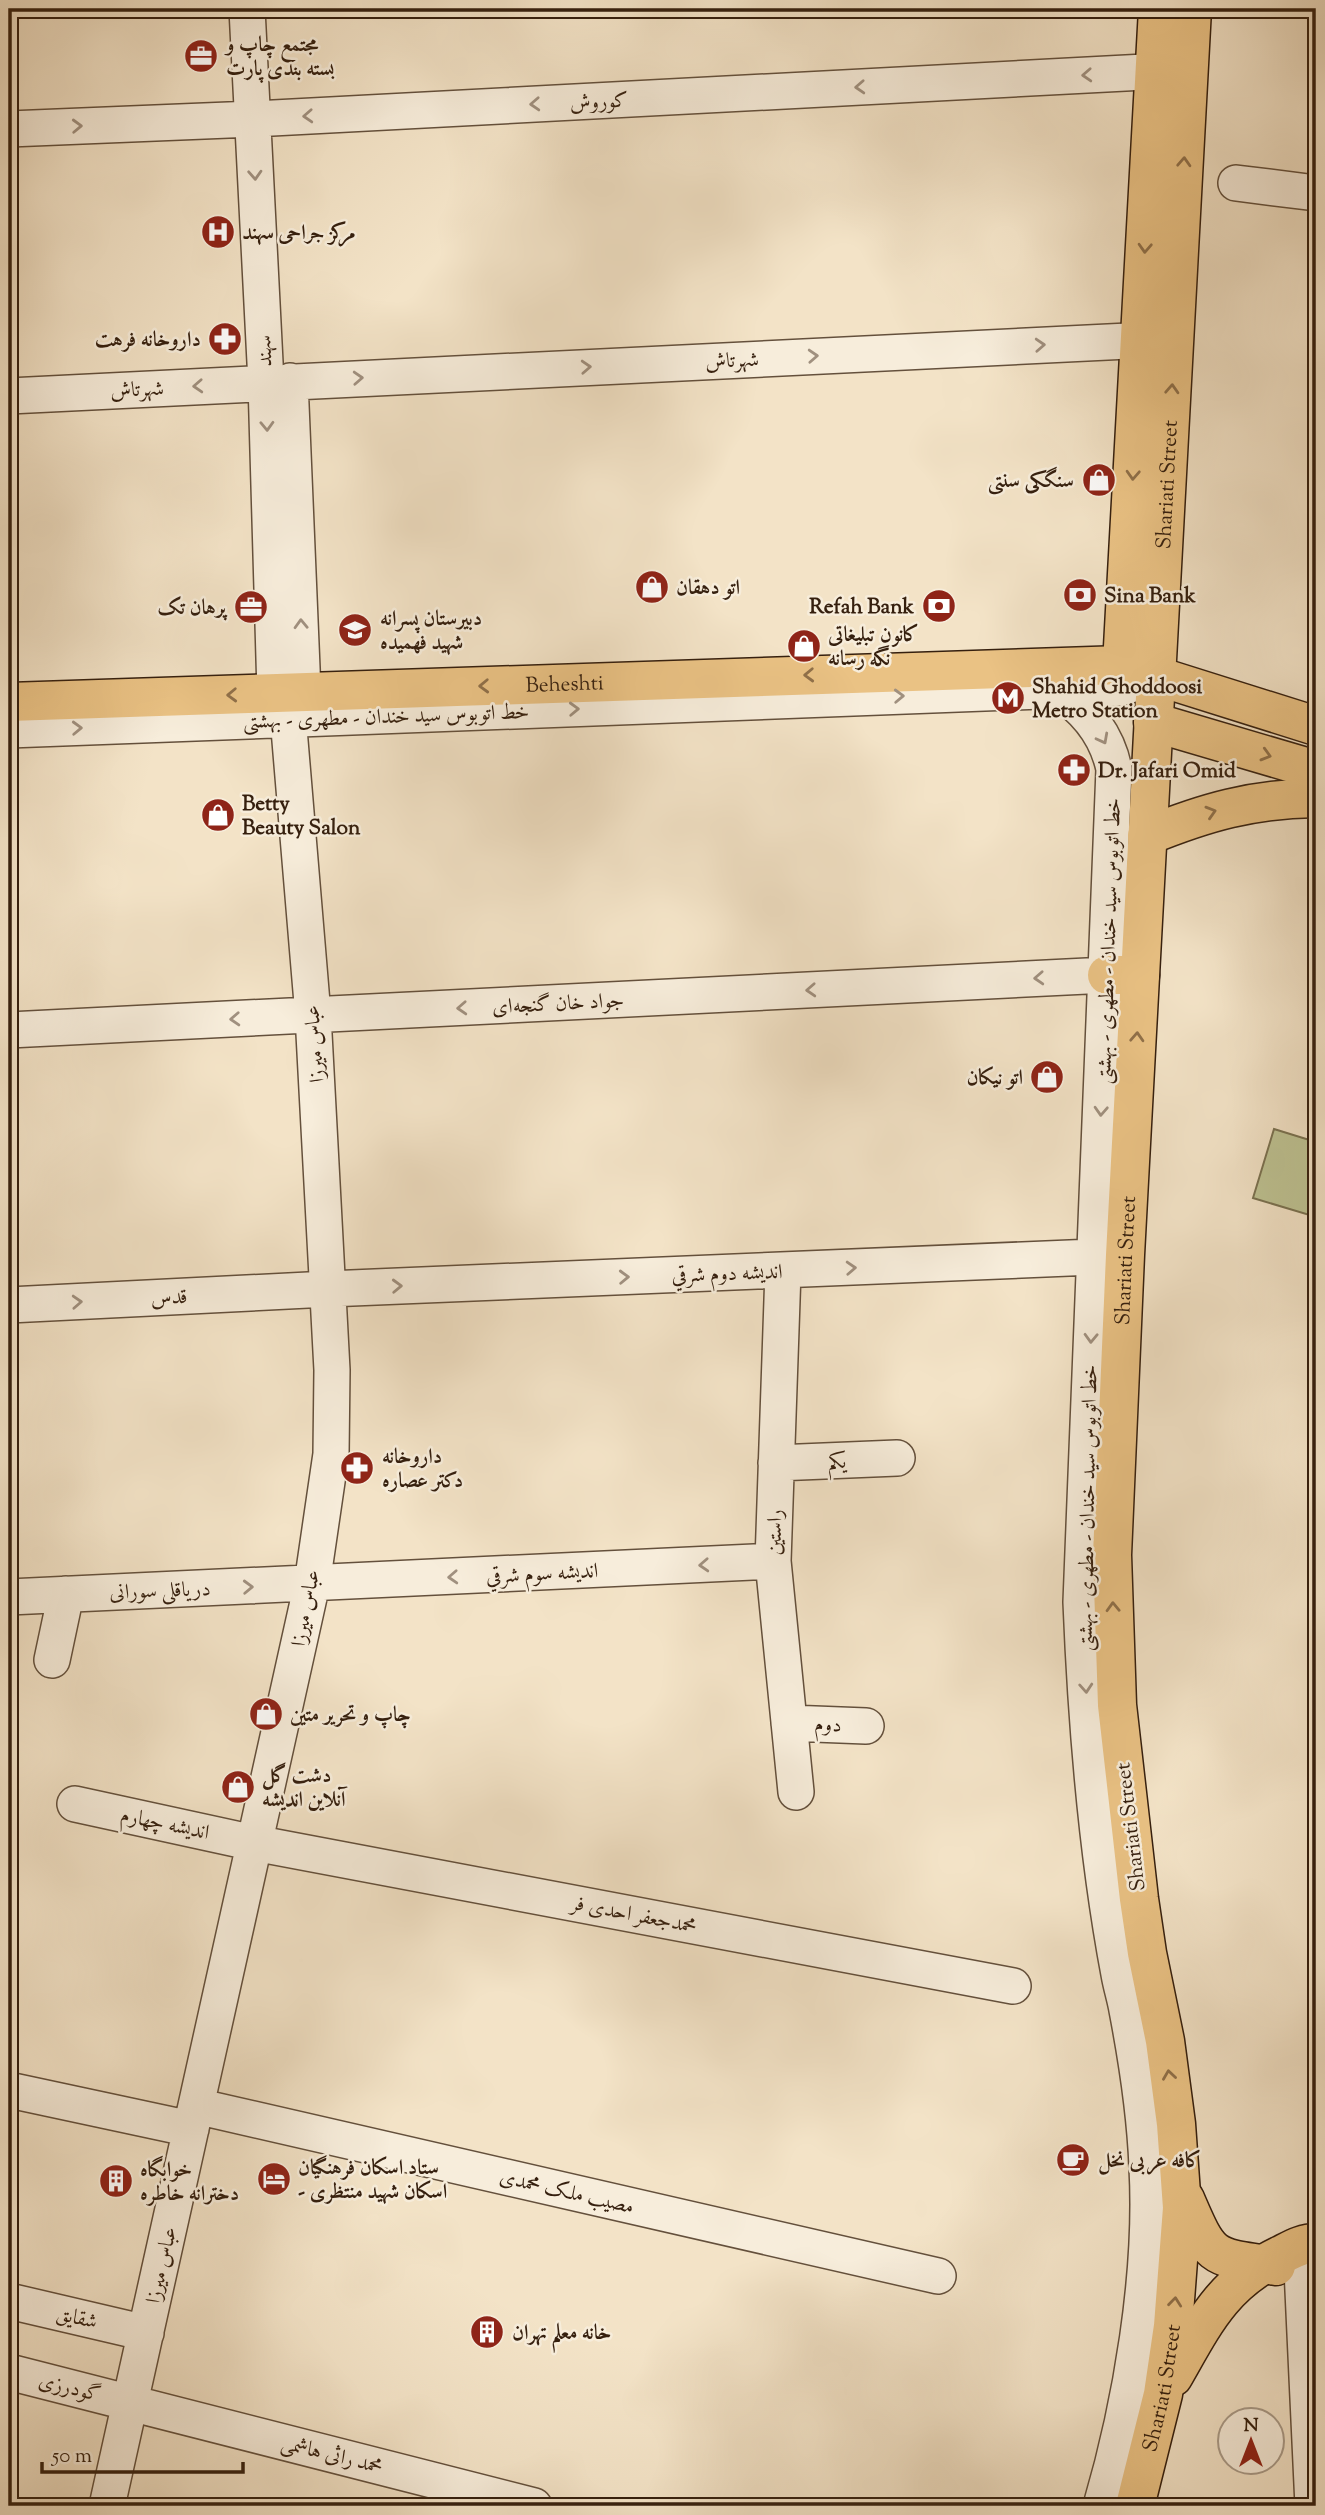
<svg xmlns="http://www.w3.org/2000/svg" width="1325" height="2515" font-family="'Sorts Mill Goudy',Amiri,serif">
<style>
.green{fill:#bec393;stroke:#7a7150;stroke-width:2}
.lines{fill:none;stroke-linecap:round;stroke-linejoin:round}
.minor-casing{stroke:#64503c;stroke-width:38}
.major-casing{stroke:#351f0e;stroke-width:41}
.minor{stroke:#f7eddb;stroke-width:35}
.major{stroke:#eac284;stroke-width:38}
.oneway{stroke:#a0907f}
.oneway2{stroke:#907049}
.labels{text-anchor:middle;stroke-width:5;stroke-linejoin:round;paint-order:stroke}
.poi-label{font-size:21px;font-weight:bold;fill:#351f0e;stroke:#f7eddb;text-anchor:start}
.street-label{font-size:21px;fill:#351f0e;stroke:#f7eddb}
</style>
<rect width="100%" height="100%" fill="#f3e3c7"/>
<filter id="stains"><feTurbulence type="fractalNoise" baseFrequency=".00286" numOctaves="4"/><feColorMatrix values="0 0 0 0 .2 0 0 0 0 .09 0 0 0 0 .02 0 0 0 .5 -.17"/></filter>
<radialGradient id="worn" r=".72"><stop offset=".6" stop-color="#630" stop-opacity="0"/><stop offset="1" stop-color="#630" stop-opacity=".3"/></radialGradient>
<path class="green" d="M1274 1129 1316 1142V1217L1253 1198Z"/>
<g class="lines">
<g class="minor-casing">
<path id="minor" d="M247 9 266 382 275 693
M9 129 253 119 1183 70
M1236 183 1316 193
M290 381 303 692
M9 396 1169 339
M1057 690C1086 709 1107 735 1114 769L1081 1602C1086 1726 1096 1852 1119 1974 1121 1986 1125 1998 1127 2010 1137 2062 1145 2115 1147 2167 1153 2274 1131 2404 1101 2506
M9 730 1120 688 1157 677
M9 1030 1107 975
M783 1271 773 1561 796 1792
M9 1305 328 1289 1117 1256
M776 1463 897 1458
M9 1597 773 1561
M52 1660 66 1594
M789 1723 866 1726
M75 1804 254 1843 1013 1986
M9 2090 191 2129
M196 2106 938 2276
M1302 2269 1313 2506
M9 2301 146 2333
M9 2372 534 2506
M107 2506 312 1584 331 1454 332 1370 313 1015 286 693"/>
</g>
<g class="major-casing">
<g id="major">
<path d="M1122 665 1158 9"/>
<path id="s1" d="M9 702 1122 665 1316 726"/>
<path d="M1153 722 1316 770"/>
<path d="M1147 836C1206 812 1252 799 1316 798"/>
<path d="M1107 975H1140"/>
<path d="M1185 2199C1211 2260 1211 2257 1276 2266"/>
<path d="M1173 2377C1204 2323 1222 2283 1281 2255 1293 2249 1303 2243 1316 2243"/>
<path id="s2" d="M1135 2506 1163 2394 1173 2326 1182 2208 1176 2124 1165 2041 1147 1953 1139 1899 1117 1705 1112 1555 1125 1255 1192 9"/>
</g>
</g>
<use href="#minor" class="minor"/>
<use href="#major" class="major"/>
</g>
<defs><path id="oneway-chevron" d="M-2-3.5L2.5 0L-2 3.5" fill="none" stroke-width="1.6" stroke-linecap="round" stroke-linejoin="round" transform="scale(1.75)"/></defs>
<g class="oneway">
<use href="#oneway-chevron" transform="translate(1087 75) rotate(177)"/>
<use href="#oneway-chevron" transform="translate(860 87) rotate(177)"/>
<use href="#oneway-chevron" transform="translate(535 104) rotate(177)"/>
<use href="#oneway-chevron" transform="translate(308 116) rotate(177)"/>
<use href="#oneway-chevron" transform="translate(77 126) rotate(-2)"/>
<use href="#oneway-chevron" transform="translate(255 175) rotate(87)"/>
<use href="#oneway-chevron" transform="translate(1040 345) rotate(-3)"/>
<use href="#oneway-chevron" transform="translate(813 356) rotate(-3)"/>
<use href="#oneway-chevron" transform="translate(586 367) rotate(-3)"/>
<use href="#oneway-chevron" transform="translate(358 378) rotate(-3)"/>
<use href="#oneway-chevron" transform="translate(198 386) rotate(177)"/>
<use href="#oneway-chevron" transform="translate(267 426) rotate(88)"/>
<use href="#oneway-chevron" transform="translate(301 624) rotate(-92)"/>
<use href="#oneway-chevron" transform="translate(899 696) rotate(-2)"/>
<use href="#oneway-chevron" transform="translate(574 709) rotate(-2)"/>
<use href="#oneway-chevron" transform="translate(77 728) rotate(-2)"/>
<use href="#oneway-chevron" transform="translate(1103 739) rotate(62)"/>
<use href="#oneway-chevron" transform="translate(1039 978) rotate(177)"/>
<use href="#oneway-chevron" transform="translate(811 990) rotate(177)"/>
<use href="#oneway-chevron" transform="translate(462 1008) rotate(177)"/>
<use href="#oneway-chevron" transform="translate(235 1019) rotate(177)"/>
<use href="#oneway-chevron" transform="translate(1101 1111) rotate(93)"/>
<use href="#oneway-chevron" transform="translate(851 1268) rotate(-3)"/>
<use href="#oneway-chevron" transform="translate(624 1277) rotate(-2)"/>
<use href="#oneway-chevron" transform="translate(397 1286) rotate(-2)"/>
<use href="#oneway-chevron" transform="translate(77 1302) rotate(-3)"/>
<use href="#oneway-chevron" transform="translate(1091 1338) rotate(92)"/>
<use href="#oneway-chevron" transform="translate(704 1565) rotate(177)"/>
<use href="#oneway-chevron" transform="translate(453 1577) rotate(177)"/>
<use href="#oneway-chevron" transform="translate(248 1587) rotate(-2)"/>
<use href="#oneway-chevron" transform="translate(1086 1688) rotate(86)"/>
</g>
<g class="oneway2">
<use href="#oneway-chevron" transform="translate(1184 162) rotate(-87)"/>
<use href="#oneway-chevron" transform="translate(1145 248) rotate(93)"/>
<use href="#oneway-chevron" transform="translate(1172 389) rotate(-87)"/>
<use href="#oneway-chevron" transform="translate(1133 475) rotate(93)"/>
<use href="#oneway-chevron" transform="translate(809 675) rotate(178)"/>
<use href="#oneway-chevron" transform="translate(484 686) rotate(178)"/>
<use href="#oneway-chevron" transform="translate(232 695) rotate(178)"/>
<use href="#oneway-chevron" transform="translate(1266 755) rotate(16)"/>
<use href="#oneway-chevron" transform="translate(1211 812) rotate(-17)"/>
<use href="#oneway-chevron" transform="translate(1137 1037) rotate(-87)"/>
<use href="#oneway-chevron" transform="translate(1113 1607) rotate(-92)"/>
<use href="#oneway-chevron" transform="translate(1169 2075) rotate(-98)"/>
<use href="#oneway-chevron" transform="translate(1175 2302) rotate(-84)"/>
</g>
<defs>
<g id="office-disc" transform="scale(1.75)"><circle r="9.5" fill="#8f2418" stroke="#f7eddb"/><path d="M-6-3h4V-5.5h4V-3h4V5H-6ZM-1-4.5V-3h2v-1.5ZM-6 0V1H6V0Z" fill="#fff"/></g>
<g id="hospital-disc" transform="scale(1.75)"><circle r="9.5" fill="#8f2418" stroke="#f7eddb"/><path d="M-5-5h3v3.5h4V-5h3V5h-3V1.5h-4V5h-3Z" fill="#fff"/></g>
<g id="pharmacy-disc" transform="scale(1.75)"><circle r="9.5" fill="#8f2418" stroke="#f7eddb"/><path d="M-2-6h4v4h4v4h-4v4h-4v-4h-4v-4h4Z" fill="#fff"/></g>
<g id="shop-disc" transform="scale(1.75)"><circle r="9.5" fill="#8f2418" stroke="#f7eddb"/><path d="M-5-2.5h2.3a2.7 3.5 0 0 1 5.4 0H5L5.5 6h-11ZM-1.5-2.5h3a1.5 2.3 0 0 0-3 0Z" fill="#fff"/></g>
<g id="bank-disc" transform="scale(1.75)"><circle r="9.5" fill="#8f2418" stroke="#f7eddb"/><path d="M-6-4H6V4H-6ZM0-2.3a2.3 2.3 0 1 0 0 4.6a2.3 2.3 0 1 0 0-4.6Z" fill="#fff"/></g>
<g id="school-disc" transform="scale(1.75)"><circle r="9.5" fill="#8f2418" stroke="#f7eddb"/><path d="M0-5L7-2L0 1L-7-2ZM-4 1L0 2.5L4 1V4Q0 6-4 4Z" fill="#fff"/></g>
<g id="metro-disc" transform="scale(1.75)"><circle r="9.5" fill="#8f2418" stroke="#f7eddb"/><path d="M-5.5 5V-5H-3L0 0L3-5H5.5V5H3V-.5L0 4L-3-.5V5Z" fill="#fff"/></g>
<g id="cafe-disc" transform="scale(1.75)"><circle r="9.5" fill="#8f2418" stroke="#f7eddb"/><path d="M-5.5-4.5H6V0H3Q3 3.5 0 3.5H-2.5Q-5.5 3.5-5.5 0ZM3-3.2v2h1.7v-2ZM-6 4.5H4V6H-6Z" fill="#fff"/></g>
<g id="hotel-disc" transform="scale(1.75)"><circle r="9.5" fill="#8f2418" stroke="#f7eddb"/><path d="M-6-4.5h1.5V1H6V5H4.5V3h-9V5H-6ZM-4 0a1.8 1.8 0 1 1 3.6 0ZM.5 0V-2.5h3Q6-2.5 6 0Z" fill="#fff"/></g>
<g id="building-disc" transform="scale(1.75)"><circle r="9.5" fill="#8f2418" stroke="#f7eddb"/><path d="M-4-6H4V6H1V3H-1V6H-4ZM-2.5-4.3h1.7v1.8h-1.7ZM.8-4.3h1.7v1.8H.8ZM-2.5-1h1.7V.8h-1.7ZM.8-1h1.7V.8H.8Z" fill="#fff"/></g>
</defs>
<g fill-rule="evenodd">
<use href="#office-disc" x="201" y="56"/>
<use href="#hospital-disc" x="218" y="232"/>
<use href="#pharmacy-disc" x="225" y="339"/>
<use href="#shop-disc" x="1099" y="480"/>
<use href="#shop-disc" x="652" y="587"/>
<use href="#bank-disc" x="1080" y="595"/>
<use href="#bank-disc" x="939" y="606"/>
<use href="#office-disc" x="251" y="607"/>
<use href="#school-disc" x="355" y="630"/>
<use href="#shop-disc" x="804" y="646"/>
<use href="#metro-disc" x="1008" y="698"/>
<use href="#pharmacy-disc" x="1074" y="770"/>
<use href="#shop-disc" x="218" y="815"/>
<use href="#shop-disc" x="1047" y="1077"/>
<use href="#pharmacy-disc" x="357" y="1468"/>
<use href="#shop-disc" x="266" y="1714"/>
<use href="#shop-disc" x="238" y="1787"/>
<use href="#cafe-disc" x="1073" y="2160"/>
<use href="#hotel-disc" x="274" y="2179"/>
<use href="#building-disc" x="116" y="2181"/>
<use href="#building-disc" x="487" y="2332"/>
</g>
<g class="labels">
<g class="poi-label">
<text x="226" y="51">مجتمع چاپ و<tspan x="226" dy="24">بسته بندی پارت</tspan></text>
<text x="242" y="239">مرکز جراحی سهند</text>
<text x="201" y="346" text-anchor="end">داروخانه فرهت</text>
<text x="1074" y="487" text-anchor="end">سنگکی سنتی</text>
<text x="676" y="594">اتو دهقان</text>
<text x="1104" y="602">Sina Bank</text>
<text x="914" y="613" text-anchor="end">Refah Bank</text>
<text x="226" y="614" text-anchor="end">پرهان تک</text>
<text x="380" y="625">دبیرستان پسرانه<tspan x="380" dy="24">شهید فهمیده</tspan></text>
<text x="828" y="641">کانون تبلیغاتی<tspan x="828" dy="24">نگه رسانه</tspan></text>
<text x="1032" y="693">Shahid Ghoddoosi<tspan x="1032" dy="24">Metro Station</tspan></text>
<text x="1098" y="777">Dr. Jafari Omid</text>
<text x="242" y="810">Betty<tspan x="242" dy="24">Beauty Salon</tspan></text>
<text x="1023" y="1084" text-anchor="end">اتو نیکان</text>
<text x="382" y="1463">داروخانه<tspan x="382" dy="24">دکتر عصاره</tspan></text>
<text x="290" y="1721">چاپ و تحریر متین</text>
<text x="262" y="1782">دشت گل<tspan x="262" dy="24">آنلاین اندیشه</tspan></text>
<text x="1098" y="2167">کافه عربی نخل</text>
<text x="298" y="2174">ستاد اسکان فرهنگیان<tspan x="298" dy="24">- اسکان شهید منتظری</tspan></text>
<text x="140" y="2176">خوابگاه<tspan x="140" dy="24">دخترانه خاطره</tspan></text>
<text x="512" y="2339">خانه معلم تهران</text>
</g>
<g class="street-label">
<text transform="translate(599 101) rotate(-3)" y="7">کوروش</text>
<text transform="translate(264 351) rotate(-93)" y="7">سهند</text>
<text transform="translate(732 360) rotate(-3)" y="7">شهرتاش</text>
<text transform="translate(137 389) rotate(-3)" y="7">شهرتاش</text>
<text dy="7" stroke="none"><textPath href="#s2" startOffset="2032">Shariati Street</textPath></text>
<text dy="7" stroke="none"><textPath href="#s1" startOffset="556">Beheshti</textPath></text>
<text transform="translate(386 716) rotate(-2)" y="7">خط اتوبوس سید خندان - مطهری - بهشتی</text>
<text transform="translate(1108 941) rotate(-88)" y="7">خط اتوبوس سید خندان - مطهری - بهشتی</text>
<text transform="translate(558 1003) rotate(-3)" y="7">جواد خان گنجه‌ای</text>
<text transform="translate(314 1044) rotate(-94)" y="7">عباس میرزا</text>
<text dy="7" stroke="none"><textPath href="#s2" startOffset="1255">Shariati Street</textPath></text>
<text transform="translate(727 1273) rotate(-2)" y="7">انديشه دوم شرقي</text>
<text transform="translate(169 1297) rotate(-3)" y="7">قدس</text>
<text transform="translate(837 1461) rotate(-2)" y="7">یکم</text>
<text transform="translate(1087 1508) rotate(-89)" y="7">خط اتوبوس سید خندان - مطهری - بهشتی</text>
<text transform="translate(774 1532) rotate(-88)" y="7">راستین</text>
<text transform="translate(542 1573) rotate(-3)" y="7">اندیشه سوم شرقي</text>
<text transform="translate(160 1590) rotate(-2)" y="7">دریاقلی سورانی</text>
<text transform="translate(305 1608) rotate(-79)" y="7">عباس میرزا</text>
<text transform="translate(828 1724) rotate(2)" y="7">دوم</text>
<text transform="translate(165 1823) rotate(12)" y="7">اندیشه چهارم</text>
<text transform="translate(1130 1827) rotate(-97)" y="7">Shariati Street</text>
<text transform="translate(634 1914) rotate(11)" y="7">محمدجعفر احدی فر</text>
<text transform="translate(567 2191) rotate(13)" y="7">مصیب ملک محمدی</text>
<text transform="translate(161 2265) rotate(-77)" y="7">عباس میرزا</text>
<text transform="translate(77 2317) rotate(13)" y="7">شقایق</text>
<text transform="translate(70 2387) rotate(14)" y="7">گودرزی</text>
<text dy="7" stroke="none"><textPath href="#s2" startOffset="121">Shariati Street</textPath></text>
<text transform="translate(332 2454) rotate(14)" y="7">محمد راثی هاشمی</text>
</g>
</g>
<rect width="1325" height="2515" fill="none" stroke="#f3e3c7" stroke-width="35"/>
<rect x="10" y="10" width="1304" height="2494" fill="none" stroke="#351f0e" stroke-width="3.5"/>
<rect x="18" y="18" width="1290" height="2480" fill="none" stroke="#351f0e" stroke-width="2"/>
<g transform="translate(1251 2441)"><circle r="33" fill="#f7eddb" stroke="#a99b89" stroke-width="2"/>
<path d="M0-5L12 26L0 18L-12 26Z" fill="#8f2418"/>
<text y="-10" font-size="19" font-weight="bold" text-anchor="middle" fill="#351f0e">N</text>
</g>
<path d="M42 2462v10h201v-10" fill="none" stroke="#351f0e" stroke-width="3.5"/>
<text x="52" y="2462" font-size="21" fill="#351f0e" stroke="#f7eddb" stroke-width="5" paint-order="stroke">50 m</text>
<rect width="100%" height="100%" filter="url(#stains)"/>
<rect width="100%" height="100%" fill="url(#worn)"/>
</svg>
